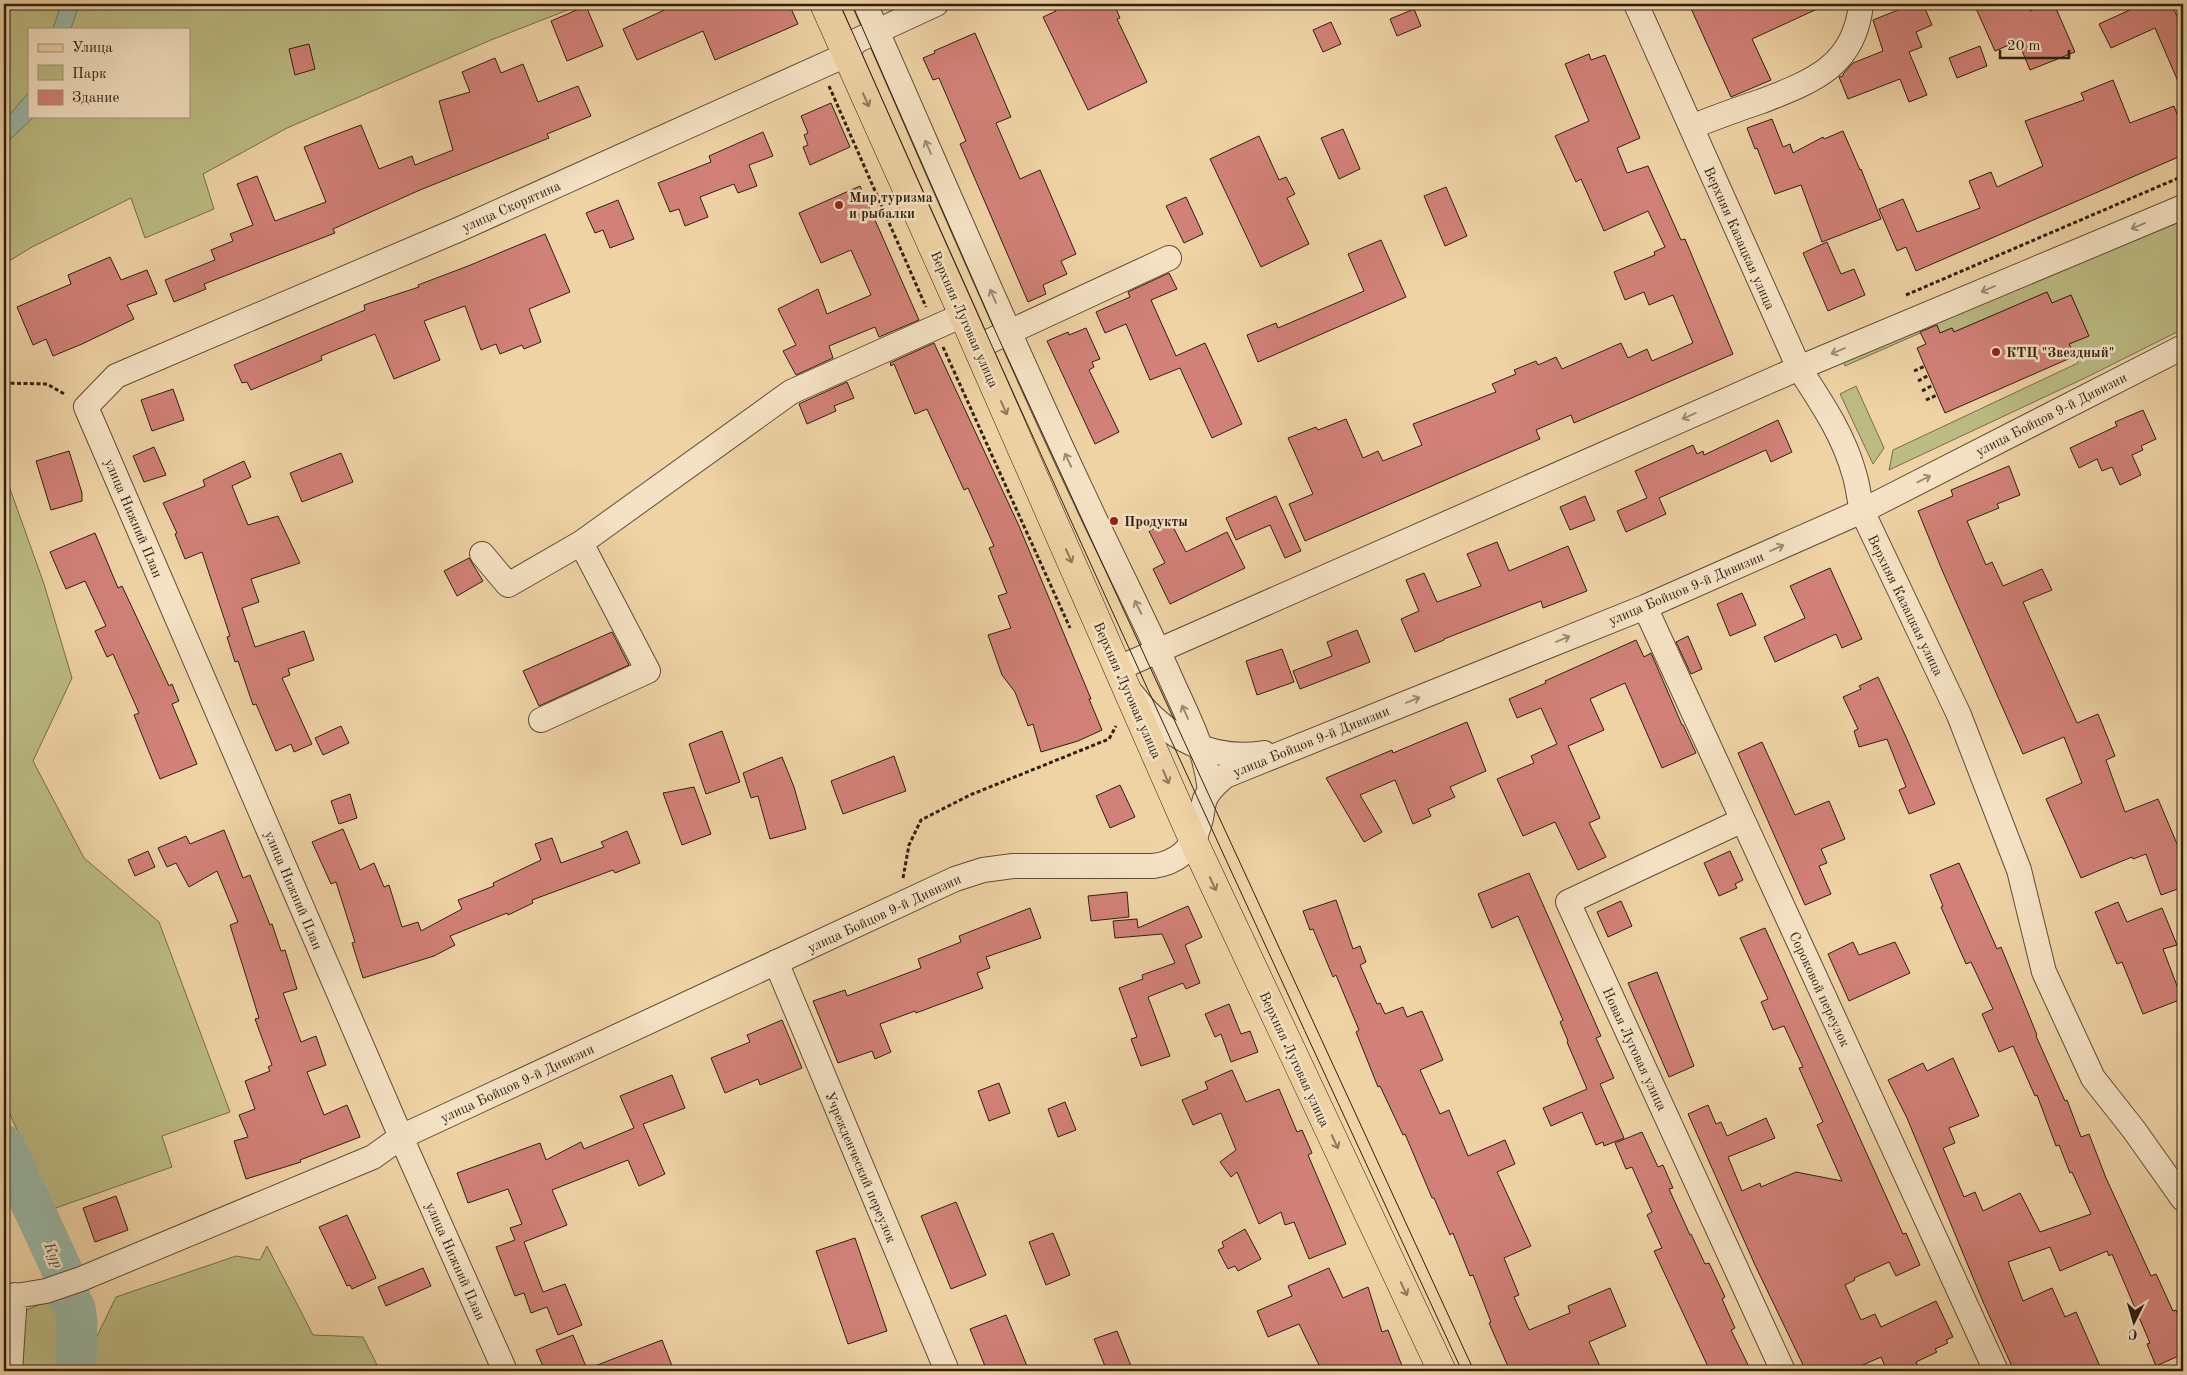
<svg xmlns="http://www.w3.org/2000/svg" width="2187" height="1375" font-family="'Old Standard TT',serif">
<style>
.green{fill:#bcbb83;stroke:#756e4a;fill-rule:evenodd}
.water{fill:#9ab8a6;stroke:#6f7b6a}
.lines{fill:none;stroke-linecap:round;stroke-linejoin:round}
.river{stroke:#9ab8a6;stroke-width:41}
.building{fill:#d28178;stroke:#2e2010}
.minor-casing{stroke:#5e4d35;stroke-width:26}
.major-casing{stroke:#2e2010;stroke-width:29}
.path{stroke:#2e2010;stroke-width:3;stroke-dasharray:4 2.5;stroke-linecap:butt}
.minor{stroke:#f5e2c4;stroke-width:24}
.major{stroke:#efd3a5;stroke-width:28}
.tram{stroke:#2e2010;stroke-width:1}
.oneway{stroke:#8e7a5a}
.oneway2{stroke:#9b8b73}
.poi-dot{fill:#8f2418;stroke:#f5e2c4;stroke-width:2}
.labels{text-anchor:middle;stroke-width:5;stroke-linejoin:round;paint-order:stroke}
.poi-label{font-size:14px;font-weight:bold;fill:#2e2010;stroke:#f5e2c4;text-anchor:start}
.street-label{font-size:14px;fill:#2e2010;stroke:#f5e2c4}
.water-label{font-size:15px;font-style:italic;fill:#4e4e3d;stroke:#f5e2c4}
</style>
<rect width="100%" height="100%" fill="#efd3a5"/>
<filter id="stains"><feTurbulence type="fractalNoise" baseFrequency=".004" numOctaves="4"/><feColorMatrix values="0 0 0 0 .2 0 0 0 0 .09 0 0 0 0 .02 0 0 0 .5 -.17"/></filter>
<radialGradient id="worn" r=".72"><stop offset=".6" stop-color="#630" stop-opacity="0"/><stop offset="1" stop-color="#630" stop-opacity=".3"/></radialGradient>
<path class="green" d="M4 4H583L491 40 287 128 203 174 214 209 145 238 131 198 32 247 4 264ZM29 29H189V116H29Z
M2183 220V329L2085 378 1889 470 1893 450 2078 363 2069 344 2088 335 2071 295 2052 303 2047 292 1954 332 1952 328 1940 333 1936 326 1845 366 1843 361Z
M1856 386 1884 448 1873 464 1840 394Z
M4 472 44 584 72 678 33 761 84 858 159 922 230 1112 162 1136 172 1167 53 1209 9 1112 4 1094Z
M267 1246 313 1335 363 1337 380 1371H88L89 1353 116 1297 236 1256 260 1260Z
M58 1297 72 1323V1371H17L19 1313Z"/>
<path class="water" d="M61 4H79L71 29H53Z
M29 92V116H35L4 145V121Z"/>
<g class="lines">
<path class="river" d="M4 1145 62 1270 69 1290V1299L75 1308 77 1322 76 1371"/>
</g>
<path class="building" d="M668 4H789L798 24 715 60 703 31 637 60 623 29 669 8Z
M1053 4H1114L1120 18 1117 19 1147 82 1088 110 1043 17 1056 11Z
M1689 4H1828L1752 39 1771 80 1731 97Z
M1913 4H1923L1932 25 1916 32 1922 47 1909 52 1927 95 1909 102 1900 79 1848 99 1839 77 1843 76V74L1853 63 1883 51 1873 20Z
M1974 4H2027L2030 11 2047 4H2054L2075 52 2030 70 2018 41 1995 51Z
M2143 4H2171L2183 28V93L2155 28 2111 48 2099 24Z
M586 6 603 46 567 61 551 21Z
M1414 9 1421 26 1397 36 1390 19Z
M1331 22 1341 44 1323 52 1313 30Z
M975 33 1011 117 996 123 1020 179 1040 170 1076 254 1061 261 1067 274 1043 285 1046 294 1028 302 960 144 966 141 939 78 933 80 923 58 935 53 934 51Z
M309 44 315 69 295 75 289 49Z
M1980 46 1987 66 1957 78 1949 58Z
M1589 54 1591 60 1605 55 1640 138 1617 148 1627 173 1648 166 1681 240 1685 239 1733 354 1574 423 1571 415 1536 430 1540 439 1305 541 1289 504 1313 494 1288 438 1316 427 1318 430 1346 419 1363 458 1378 451 1383 461 1422 445 1413 424 1496 392 1492 384 1516 374 1514 370 1536 361 1538 365 1556 357 1562 369 1621 343 1628 358 1647 349 1652 361 1693 343 1673 295 1649 305 1644 292 1625 300 1614 272 1655 255 1654 252 1665 247 1648 211 1604 231 1581 179 1576 182 1555 136 1589 121 1565 64Z
M495 58 501 73 523 64 538 102 578 86 591 116 547 134 549 138 420 190 333 229 335 233 204 284 206 289 174 302 165 280 215 260 211 250 233 241 230 234 253 225 237 184 257 176 275 221 326 202 304 147 324 139 361 125 379 169 412 156 415 165 453 150 439 101 470 92 462 72Z
M2113 80 2130 123 2174 106 2183 130V155L1916 271 1906 247 1897 251 1879 209 1903 199 1917 232 1980 208 1969 181 1991 172 1997 187 2043 166 2025 121 2084 100 2081 93Z
M831 103 850 147 810 165 803 147 808 145 804 135 808 133 801 116Z
M1772 119 1783 147 1790 144 1793 153 1823 137 1824 139 1843 131 1860 170 1861 169 1881 219 1822 242 1801 185 1775 194 1757 148 1755 149 1747 128Z
M1343 129 1360 169 1339 179 1321 138Z
M763 132 773 156 749 165 757 186 738 193 734 184 700 197 708 217 685 226 679 209 670 212 658 183 711 162 709 156Z
M1259 136 1279 180 1286 177 1295 194 1287 198 1309 244 1261 267 1210 159Z
M860 186 919 320 879 337 875 327 829 346 833 358 796 375 783 351 796 345 778 309 818 289 827 314 871 295 851 250 821 263 799 213Z
M1446 187 1467 236 1445 246 1424 196Z
M1186 197 1203 234 1184 243 1166 206Z
M618 200 634 239 610 248 603 230 595 233 586 213Z
M545 234 570 292 529 309 541 342 524 349 522 345 500 354 496 344 481 350 465 306 424 321 440 360 394 379 375 334 321 356 322 360 251 390 247 382 242 383 234 365 365 310 364 305 419 287 418 285 468 266Z
M1381 240 1406 297 1258 362 1247 335 1276 323 1278 328 1364 291 1348 254Z
M1827 242 1841 274 1854 269 1865 295 1828 311 1803 253Z
M110 257 121 280 147 270 157 294 127 305 134 319 82 344 53 356 46 339 33 345 17 307 71 284 68 275Z
M1169 273 1177 289 1151 300 1176 356 1205 343 1242 424 1212 438 1180 368 1150 380 1126 324 1105 333 1096 312 1130 297 1128 292Z
M2047 292 2052 303 2071 295 2089 336 2069 344 2075 356 1945 413 1917 348 1926 344 1920 332 1937 325 1940 333 1952 328 1954 332Z
M1086 328 1100 359 1092 362 1094 367 1089 370 1119 432 1095 444 1047 341 1068 332 1069 335Z
M934 343 1019 526 1091 699H1089L1102 730 1078 741 1041 752 1033 724 1028 726 1015 692 1002 675 988 635 1011 628 998 596 1007 593 989 548 994 546 968 488 964 490 927 409 915 414 894 364 891 366 890 363Z
M847 382 854 398 834 406 836 411 807 424 799 404Z
M173 389 184 420 152 431 141 400Z
M2143 410 2156 439 2141 446 2143 450 2132 455 2141 475 2120 485 2112 467 2102 471 2097 459 2079 468 2070 448 2117 426 2115 422Z
M1778 420 1792 452 1771 462 1766 450 1659 498 1666 514 1626 532 1617 511 1647 498 1635 471 1693 445 1697 454 1703 451 1704 455Z
M154 447 166 475 144 482 133 456Z
M69 451 82 493V501L51 510 36 461Z
M341 453 353 482 302 502 290 473Z
M244 461 251 477 232 486 248 525 278 516 300 563 251 579 259 602 242 608 255 647 304 631 314 660 288 669 290 675 282 678 312 744 294 752 291 744 276 751 256 704 253 705 238 661 235 662 227 637 230 636 202 552 185 559 175 534 177 533 163 503 205 486 203 480Z
M2009 466 2020 495 1997 504 1999 508 1967 521 1986 565 1992 562 2003 586 2042 569 2052 590 2023 602 2077 723 2098 714 2115 756 2106 760 2125 812 2158 799 2183 858V887L2161 895 2146 854 2133 859 2132 857 2081 878 2046 799 2082 783 2064 737 2023 754 1942 570 1918 511 1953 496 1951 490Z
M1276 496 1301 551 1285 558 1270 525 1236 540 1226 518Z
M1585 496 1595 520 1570 530 1560 507Z
M1170 521 1186 552 1227 532 1245 568 1170 604 1153 569 1165 563 1149 531Z
M95 533 118 588 122 586 169 686 172 684 179 701 172 704 197 764 160 779 134 715 139 713 113 654 107 657 95 631 106 626 85 581 66 589 50 552Z
M1497 542 1509 571 1568 546 1587 591 1543 608 1541 601 1444 639V640L1415 652 1401 619 1419 611 1406 580 1424 573 1437 602 1481 586 1467 554Z
M469 558 483 581 457 596 444 571Z
M1830 568 1862 639 1842 648 1836 634 1775 662 1764 637 1805 618 1790 586Z
M1742 593 1756 625 1730 636 1717 604Z
M1357 630 1370 662 1300 689 1293 671 1332 656 1327 642Z
M612 632 629 665 539 706 523 671Z
M1688 636 1702 669 1691 674 1676 642Z
M1636 640 1644 657 1651 653 1682 725H1683L1696 753 1662 768 1625 683 1590 699 1604 730 1568 746 1600 818 1589 823 1606 857 1578 870 1555 822 1523 836 1497 779 1534 763 1531 756 1557 744 1541 708 1517 718 1509 699 1546 683 1545 681Z
M1282 649 1294 682 1257 695 1246 661Z
M1878 677 1906 737 1935 804 1909 814 1899 790 1906 787 1887 739 1859 747 1854 731 1858 729 1843 697 1861 689 1859 686Z
M1467 722 1486 771 1450 787 1455 797 1428 809 1431 816 1413 824 1395 780 1360 795 1382 832 1364 842 1326 778 1392 750 1393 753Z
M341 726 349 743 323 755 315 738Z
M722 731 740 782 706 794 689 744Z
M1762 742 1795 815 1829 801 1845 839 1821 849 1827 863 1819 866 1831 894 1805 905 1738 753Z
M894 756 906 791 843 814 831 781Z
M782 757 794 787 806 829 770 839 758 796 751 798 743 773Z
M1120 785 1135 817 1110 828 1096 796Z
M694 787 711 834 682 845 663 793Z
M350 794 357 818 339 824 331 801Z
M343 829 360 870 374 863 384 887 389 885 402 927 418 922 421 931 462 909 458 900 494 886 493 883 541 860 535 844 552 838 561 863 604 847 601 842 627 831 640 863 615 873 613 870 532 900 533 903 508 915 507 913 450 936 455 945 434 956 363 978 352 943 355 942 336 882 331 884 312 842Z
M224 830 243 878 250 875 270 925 272 924 281 951 285 950 297 989 283 993 301 1042 316 1036 326 1065 307 1072 324 1115 347 1105 360 1137 300 1160 301 1162 246 1179 234 1141 248 1137 239 1115 255 1109 245 1081 270 1071 268 1067 272 1065 255 1019 259 1018 230 925 238 922 217 871 189 887 176 863 167 867 158 848 186 836 190 844Z
M148 851 155 867 135 876 128 860Z
M1730 851 1743 880 1735 884 1737 888 1719 896 1704 863Z
M1959 863 1997 949 2001 947 2037 1035 2036 1036 2065 1101 2067 1100 2081 1137 2089 1134 2106 1178 2151 1276 2156 1274 2173 1311 2176 1310 2183 1329V1354L2156 1366 2147 1344 2150 1343 2112 1254 2109 1256 2107 1251 2060 1271 2050 1247 2008 1262 2023 1301 2052 1288 2065 1317 2076 1312 2102 1371H2014L1984 1304 1907 1118 1888 1080 1923 1063 1927 1071 1953 1058 1979 1116 1949 1128 1955 1143 1943 1148 1964 1197 1975 1192 1983 1211 2020 1193 2040 1232 2091 1214 2072 1172 2070 1173 2059 1145 2056 1146 2037 1095 2035 1096 2013 1046 1999 1052 1982 1014 1993 1009 1971 962 1966 964 1941 907 1943 906 1930 875Z
M1529 873 1601 1036 1596 1038 1614 1078 1600 1084 1624 1138 1604 1146 1603 1142 1596 1145 1582 1112 1551 1126 1543 1108 1587 1089 1567 1042 1568 1041 1560 1022 1563 1020 1518 916 1492 928 1478 894Z
M1127 892 1129 917 1091 921 1088 896Z
M1336 900 1353 949 1360 946 1366 962 1360 965 1377 1004 1380 1003 1385 1014 1403 1007 1407 1017 1422 1011 1443 1060 1420 1070 1440 1114 1449 1110 1468 1156 1505 1140 1515 1164 1497 1172 1531 1246 1504 1258 1519 1295 1514 1297 1529 1330 1570 1313 1568 1306 1610 1288 1626 1326 1589 1342 1602 1371H1510L1489 1323 1491 1322 1473 1275 1470 1276 1453 1233 1450 1235 1434 1198H1432L1405 1134 1403 1135 1380 1086 1378 1087 1356 1032 1359 1030 1336 975 1333 977 1313 929 1310 930 1303 911Z
M1621 901 1632 926 1608 937 1597 912Z
M2118 902 2127 922 2162 908 2177 945 2163 949 2182 999 2143 1014 2122 962 2117 964 2095 912Z
M1188 906 1202 937 1185 945 1200 983 1186 989 1183 983 1148 997 1170 1056 1141 1066 1131 1039 1137 1037 1119 988 1143 979 1142 975 1175 963 1162 934 1115 938 1113 921 1137 919 1138 928Z
M1030 908 1041 938 986 957 990 968 977 973 983 988 916 1013 915 1011 880 1024 891 1052 875 1059 872 1051 838 1063 813 1001 845 990 847 996 921 968 918 959 961 942 959 936Z
M1765 928 1903 1234 1906 1233 1920 1265 1896 1276 1889 1262 1854 1278 1855 1280 1845 1285 1861 1320 1875 1314 1881 1327 1936 1301 1953 1337 1946 1340 1948 1343 1935 1349 1937 1352 1916 1362 1920 1371H1887L1881 1357 1849 1371H1806L1755 1265 1688 1114 1708 1105 1716 1124 1721 1122 1727 1136 1766 1118 1775 1138 1728 1157 1742 1191 1760 1183 1761 1187 1796 1172 1842 1181 1817 1125 1823 1122 1799 1068 1803 1067 1784 1026 1773 1030 1761 1002 1768 999 1740 938Z
M1853 942 1859 955 1895 942 1910 973 1849 1001 1828 954Z
M1657 972 1694 1066 1669 1077 1628 983Z
M1229 1004 1241 1034 1250 1031 1258 1052 1231 1062 1221 1034 1215 1037 1205 1014Z
M782 1020 802 1068 760 1085 758 1079 725 1093 711 1058 750 1042 747 1035Z
M1232 1070 1246 1102 1279 1089 1297 1132 1302 1130 1312 1153 1308 1155 1346 1244 1309 1259 1294 1222 1285 1225 1281 1212 1259 1224 1237 1172 1231 1177 1220 1162 1236 1150 1221 1113 1193 1125 1182 1100 1208 1089 1205 1082Z
M672 1075 685 1108 643 1124 665 1174 639 1186 628 1160 552 1190 567 1225 524 1242 543 1292 565 1284 582 1325 558 1335 547 1307 531 1313 524 1293 515 1296 496 1247 515 1240 510 1228 522 1224 508 1189 468 1203 457 1173 540 1143 546 1160 581 1142 584 1149 634 1128 620 1096Z
M999 1083 1010 1113 989 1121 978 1091Z
M1065 1102 1076 1130 1058 1137 1048 1109Z
M1642 1132 1658 1167 1663 1165 1673 1188 1669 1189 1690 1235 1691 1234 1705 1264 1709 1263 1725 1297 1722 1299 1735 1328 1731 1330 1751 1371H1710L1654 1251 1662 1248 1647 1215 1652 1212 1632 1167 1626 1169 1615 1143Z
M116 1196 128 1230 95 1242 83 1208Z
M956 1202 986 1275 951 1289 921 1216Z
M347 1215 376 1278 352 1289 350 1285 347 1286 319 1227Z
M1245 1229 1261 1259 1238 1271 1235 1266 1228 1269 1218 1250 1224 1247 1222 1242Z
M1053 1233 1070 1275 1046 1285 1029 1242Z
M855 1238 887 1331 848 1344 816 1251Z
M423 1268 431 1286 386 1306 378 1287Z
M1329 1268 1343 1298 1368 1287 1382 1332 1388 1330 1404 1371H1322L1299 1324 1268 1337 1257 1311 1292 1296 1288 1286Z
M1006 1315 1029 1371H987L970 1329Z
M1117 1331 1133 1371H1107L1094 1339Z
M573 1335 587 1369 662 1340 674 1371H545L536 1350Z"/>
<g class="lines">
<g class="minor-casing">
<path id="minor" d="M865 4C938 169 1008 335 1085 498 1114 561 1146 622 1174 686 1190 721 1206 752 1210 791
M1636 4 1799 368C1821 402 1843 434 1854 473 1858 485 1859 499 1862 511L1959 715 2019 870 2044 972 2093 1078 2134 1130 2183 1199
M1691 127C1714 118 1738 109 1762 101 1814 81 1855 65 1861 4
M977 347 1169 258
M482 554 508 585 581 543
M1645 607 1996 1371
M1119 668 1799 368 2183 207
M1133 695C1165 737 1212 762 1264 753
M541 720 648 671 581 543 791 392 963 315
M1743 820 1568 902 1783 1371
M776 962 947 1371
M4 1298 46 1291 81 1279 373 1157 401 1137 955 879 983 870 1013 866H1153C1177 863 1193 849 1199 826 1202 817 1202 808 1205 799 1209 790 1218 782 1225 776L1645 607 1862 511 2183 347
M10 1371 15 1295
M505 1371 401 1137 86 407 116 376 460 229 846 55 856 41 936 4"/>
</g>
<g class="major-casing">
<path id="major" d="M824 4 963 315 1193 840 1442 1371"/>
</g>
<path class="path" d="M829 86 926 307
M1906 295 2183 176
M943 347 1070 628
M1914 371 1925 366
M1918 381 1929 375
M4 383 47 384 66 395
M1922 391 1933 385
M1926 400 1937 395
M903 878 909 845 921 820 970 795 1109 739 1116 726"/>
<use href="#minor" class="minor"/>
<use href="#major" class="major"/>
<path class="tram" d="M840 4C1041 462 1252 917 1462 1371
M852 4 998 337 1474 1371"/>
</g>
<defs><path id="oneway-shaft" d="M-6 0H5M1.5-3L5.5 0L1.5 3" fill="none" stroke-width="1.6" stroke-linecap="round" stroke-linejoin="round" transform="scale(1.25)"/></defs>
<g class="oneway">
<use href="#oneway-shaft" transform="translate(866 100) rotate(66)"/>
<use href="#oneway-shaft" transform="translate(1004 408) rotate(66)"/>
<use href="#oneway-shaft" transform="translate(1069 556) rotate(66)"/>
<use href="#oneway-shaft" transform="translate(1166 777) rotate(67)"/>
<use href="#oneway-shaft" transform="translate(1213 884) rotate(65)"/>
<use href="#oneway-shaft" transform="translate(1335 1142) rotate(65)"/>
<use href="#oneway-shaft" transform="translate(1404 1289) rotate(65)"/>
</g>
<g class="oneway2">
<use href="#oneway-shaft" transform="translate(928 147) rotate(-114)"/>
<use href="#oneway-shaft" transform="translate(2138 226) rotate(157)"/>
<use href="#oneway-shaft" transform="translate(1988 289) rotate(157)"/>
<use href="#oneway-shaft" transform="translate(993 296) rotate(-114)"/>
<use href="#oneway-shaft" transform="translate(1838 351) rotate(157)"/>
<use href="#oneway-shaft" transform="translate(1689 416) rotate(156)"/>
<use href="#oneway-shaft" transform="translate(1068 460) rotate(-115)"/>
<use href="#oneway-shaft" transform="translate(1924 479) rotate(-27)"/>
<use href="#oneway-shaft" transform="translate(1777 548) rotate(-24)"/>
<use href="#oneway-shaft" transform="translate(1138 607) rotate(-116)"/>
<use href="#oneway-shaft" transform="translate(1563 639) rotate(-22)"/>
<use href="#oneway-shaft" transform="translate(1413 700) rotate(-22)"/>
<use href="#oneway-shaft" transform="translate(1185 712) rotate(-114)"/>
</g>
<g class="poi-dot">
<circle cx="839" cy="205" r="5"/>
<circle cx="1996" cy="352" r="5"/>
<circle cx="1114" cy="521" r="5"/>
</g>
<g class="labels">
<g class="poi-label">
<text x="849" y="202">Мир туризма<tspan x="849" dy="16">и рыбалки</tspan></text>
<text x="2006" y="357">КТЦ "Звездный"</text>
<text x="1124" y="526">Продукты</text>
</g>
<g class="street-label">
<text transform="translate(511 206) rotate(-24)" y="5">улица Скорятина</text>
<text transform="translate(1740 238) rotate(66)" y="5">Верхняя Казацкая улица</text>
<text transform="translate(965 319) rotate(66)" y="5">Верхняя Луговая улица</text>
<text transform="translate(2051 414) rotate(-27)" y="5">улица Бойцов 9-й Дивизии</text>
<text transform="translate(134 518) rotate(67)" y="5">улица Нижний План</text>
<text transform="translate(1686 588) rotate(-23)" y="5">улица Бойцов 9-й Дивизии</text>
<text transform="translate(1906 605) rotate(64)" y="5">Верхняя Казацкая улица</text>
<text transform="translate(1128 690) rotate(66)" y="5">Верхняя Луговая улица</text>
<text transform="translate(1311 741) rotate(-22)" y="5">улица Бойцов 9-й Дивизии</text>
<text transform="translate(294 890) rotate(67)" y="5">улица Нижний План</text>
<text transform="translate(884 913) rotate(-25)" y="5">улица Бойцов 9-й Дивизии</text>
<text transform="translate(1820 989) rotate(65)" y="5">Сороковой переулок</text>
<text transform="translate(1635 1049) rotate(65)" y="5">Новая Луговая улица</text>
<text transform="translate(1295 1059) rotate(65)" y="5">Верхняя Луговая улица</text>
<text transform="translate(517 1083) rotate(-25)" y="5">улица Бойцов 9-й Дивизии</text>
<text transform="translate(861 1167) rotate(67)" y="5">Учрежденческий переулок</text>
<text transform="translate(456 1261) rotate(66)" y="5">улица Нижний План</text>
</g>
<g class="water-label">
<text transform="translate(54 1255) rotate(66)" y="5">Кур</text>
</g>
</g>
<rect width="2187" height="1375" fill="none" stroke="#efd3a5" stroke-width="20"/>
<rect x="5" y="5" width="2177" height="1365" fill="none" stroke="#2e2010" stroke-width="2.5"/>
<rect x="10" y="10" width="2167" height="1355" fill="none" stroke="#2e2010"/>
<rect x="28" y="28" width="162" height="90" fill="#f5e2c4" stroke="#a5947c"/>
<rect x="38" y="44" width="25" height="8" fill="#efd3a5" stroke="#a5947c"/>
<text x="72" y="52" font-size="15" fill="#2e2010">Улица</text>
<rect x="38" y="65" width="25" height="15" fill="#bcbb83" stroke="#a5947c"/>
<text x="72" y="78" font-size="15" fill="#2e2010">Парк</text>
<rect x="38" y="90" width="25" height="15" fill="#d28178" stroke="#a5947c"/>
<text x="72" y="102" font-size="15" fill="#2e2010">Здание</text>
<g transform="translate(2134 1322) rotate(185)" stroke="#f5e2c4" stroke-width="4" paint-order="stroke">
<path d="M0-4L9 19L0 12L-9 19Z" fill="#2e2010"/>
<text y="-8" font-size="14" font-weight="bold" text-anchor="middle" fill="#2e2010">С</text>
</g>
<path d="M2000 50v8h69v-8" fill="none" stroke="#2e2010" stroke-width="2.5"/>
<text x="2007" y="50" font-size="15" fill="#2e2010" stroke="#f5e2c4" stroke-width="4" paint-order="stroke">20 m</text>
<rect width="100%" height="100%" filter="url(#stains)"/>
<rect width="100%" height="100%" fill="url(#worn)"/>
</svg>
